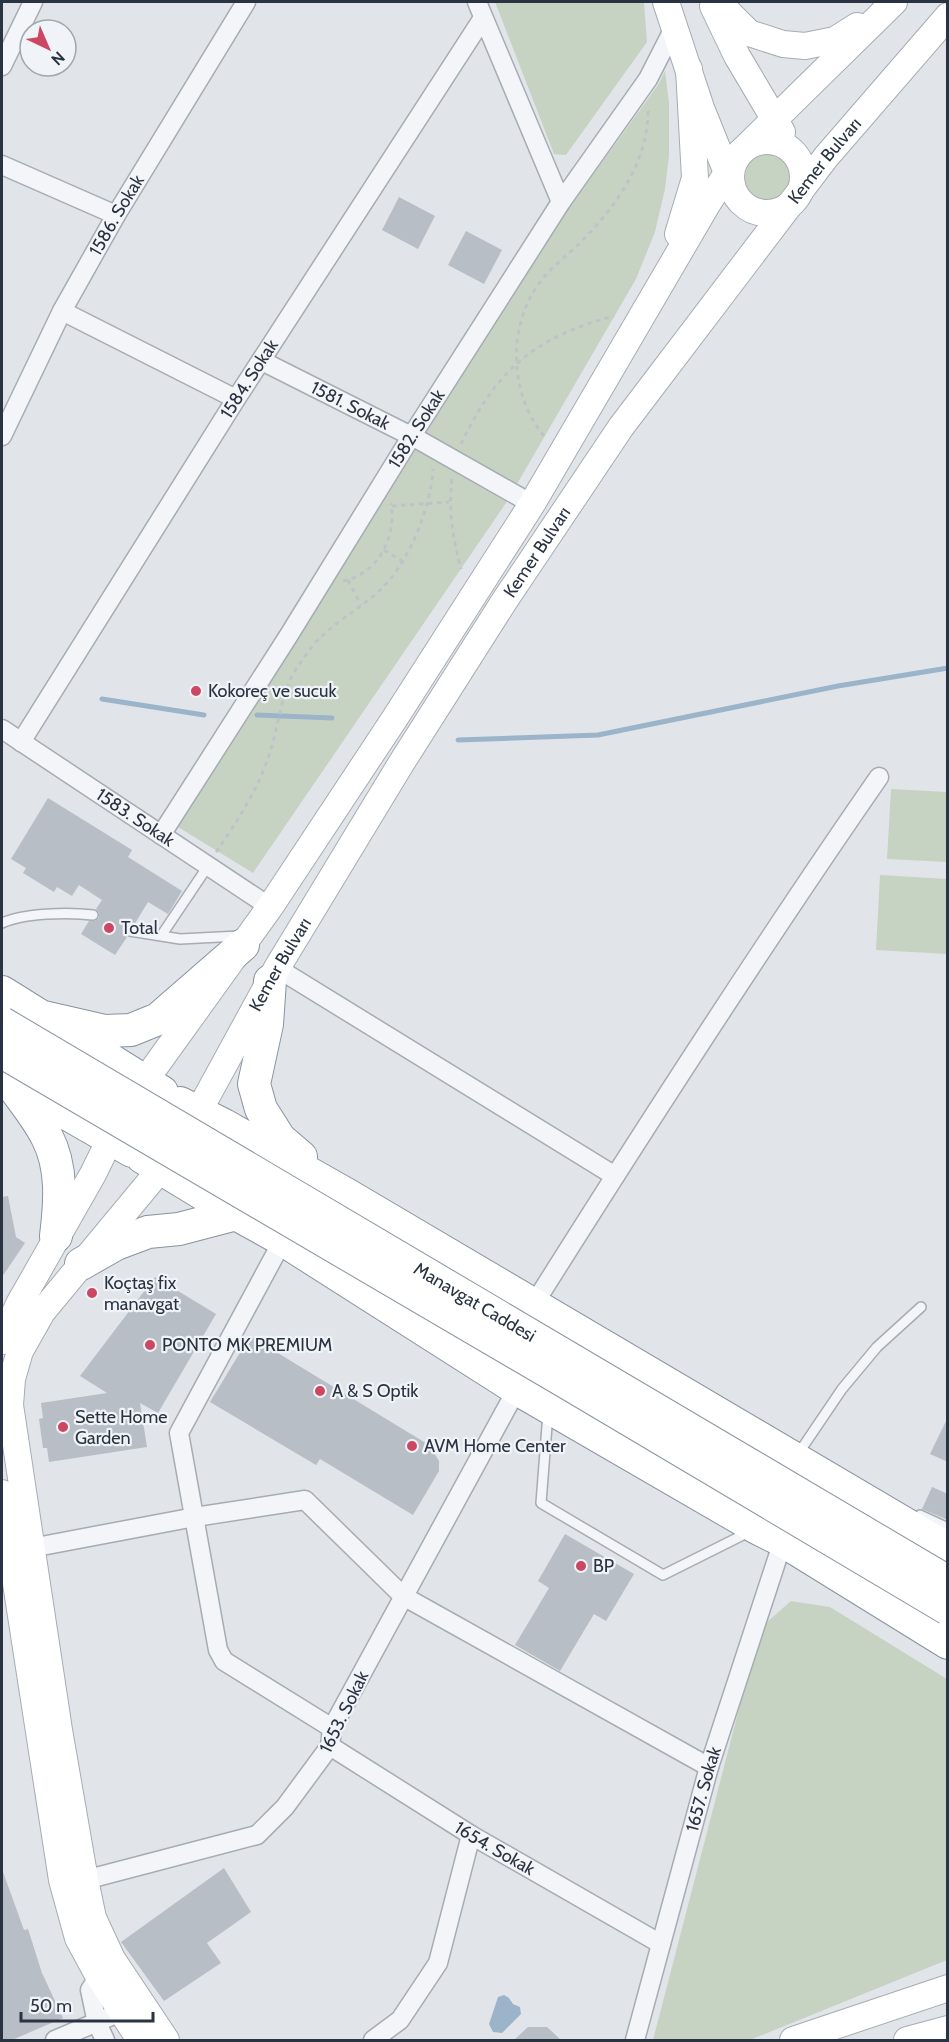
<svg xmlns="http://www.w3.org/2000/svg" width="949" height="2042" font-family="Cabin,sans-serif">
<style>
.green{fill:#c7d3c2}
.water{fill:#9cb4c9}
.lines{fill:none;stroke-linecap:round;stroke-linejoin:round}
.stream{stroke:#9cb4c9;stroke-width:5}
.building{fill:#b8bec6}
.lane-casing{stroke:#a6acb3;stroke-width:12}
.street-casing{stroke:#a6acb3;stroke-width:21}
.secondary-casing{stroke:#a6acb3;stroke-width:28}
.highway-casing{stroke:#8893a0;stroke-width:34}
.path{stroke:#bfc3c8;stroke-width:3;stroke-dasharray:4.5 4.5;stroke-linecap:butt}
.lane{stroke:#f4f5f8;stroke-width:9}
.street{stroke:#f4f5f8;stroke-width:18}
.secondary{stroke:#fff;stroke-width:26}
.highway{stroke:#fff;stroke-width:32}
.highway-bridge-casing{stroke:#8893a0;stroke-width:34;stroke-linecap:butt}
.highway-bridge{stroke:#fff;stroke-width:32}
.poi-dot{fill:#cd4763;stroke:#f0f3f7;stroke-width:2}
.labels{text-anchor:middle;stroke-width:4.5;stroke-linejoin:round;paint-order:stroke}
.street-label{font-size:18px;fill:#293341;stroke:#f0f3f7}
.poi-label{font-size:18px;fill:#293341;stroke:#f0f3f7;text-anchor:start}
</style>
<rect width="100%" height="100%" fill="#e1e5e9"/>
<path class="green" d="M495 2H644L647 42 566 155 554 154Z
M665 71 669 103V156L665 189 655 232 636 279 506 503 253 873 178 827 419 440 569 208 658 85Z
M745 177a23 23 0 1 1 46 0a23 23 0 1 1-46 0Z
M891 789 947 792V862L887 859Z
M880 875 947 879V954L876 950Z
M791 1601 830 1607 947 1679V1960L750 2040H653L760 1628Z"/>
<path class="water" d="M504 1995 509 1998 513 2004 520 2007 521 2014 502 2033 493 2032 489 2024 498 1997Z"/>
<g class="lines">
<path class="stream" d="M102 699 204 715
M257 715 332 718
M458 740 598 735 838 686 948 668"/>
</g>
<path class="building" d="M399 197 435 216 418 249 382 230Z
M466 231 502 250 484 284 448 265Z
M48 798 132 850 128 857 182 891 168 914 148 902 134 925H128L124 927V933L127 937 115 955 81 934 89 921H95L99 918V913L96 909 102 900 79 885 72 896 57 887 54 892 23 873 26 868 11 859Z
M8 1196 16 1237 25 1243 2 1277V1197Z
M155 1277 216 1314 158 1413 140 1403 147 1447 49 1462 47 1448H43L39 1419 43 1418 41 1403 107 1393 80 1376Z
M250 1336 429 1445 439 1461V1471L413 1515 320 1459 316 1465 210 1402Z
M948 1417V1462L930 1454Z
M932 1487 948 1494V1520L922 1509Z
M565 1534 634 1574 606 1621 594 1614 560 1671 515 1645 549 1588 538 1581Z
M224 1868 251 1912 207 1943 221 1963 164 2001 121 1942Z
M2 1872H3L24 1930 28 1929 42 1973 63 2018 12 2040H2Z
M528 2027H547L561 2040H514Z"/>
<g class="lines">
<g class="lane-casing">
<path id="lane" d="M2 923C24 913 69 912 93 915
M130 931 180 939 239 936
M161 936 208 866
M548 1413 541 1503 663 1575 751 1531
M798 1454 842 1389 877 1347 921 1307
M920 1515 948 1528"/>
</g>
<g class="street-casing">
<g id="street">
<path d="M477 2 561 202"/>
<path d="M2 66 33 2"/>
<path d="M2 165 116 215"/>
<path d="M62 311 236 399"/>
<path id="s1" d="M262 361 419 440 532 504"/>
<path id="s2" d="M2 436 62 311 116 215 246 2"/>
<path id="s3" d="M2 729 270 907"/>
<path id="s4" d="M21 742 236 399 483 18"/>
<path id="s5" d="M161 835 289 635 411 437 561 202 648 79 675 26"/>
<path d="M277 968 615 1176"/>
<path d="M283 1240 179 1433 218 1650 224 1661 332 1728"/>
<path d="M534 1304C646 1126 759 950 879 777"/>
<path d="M31 1548 195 1517 305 1500 403 1596 709 1767"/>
<path id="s6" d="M330 1746 471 1835 661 1944"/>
<path d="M85 1880 257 1835 285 1807 330 1746 332 1728 517 1389"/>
<path d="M103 1970 90 1990 97 2023 105 2040"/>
<path d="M55 2040 130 2008"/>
<path d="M373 2040 400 2020 438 1963 471 1835"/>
<path id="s7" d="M635 2040 709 1767 783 1541"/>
</g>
</g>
<g class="secondary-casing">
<g id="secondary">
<path d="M666 2 701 108 732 185"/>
<path d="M718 2 749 33 783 44 805 46 835 40 857 26"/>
<path d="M713 6 737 56 782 132"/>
<circle cx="767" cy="177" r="36"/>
<path d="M678 234 695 178 689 69"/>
<path d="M134 1096 270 907 395 718 532 504 708 203 739 154 894 2"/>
<path id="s8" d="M189 1129 277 968 402 762 505 600 621 427 826 157 948 16"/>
<path d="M2 1341 19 1304 93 1174 118 1123"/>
<path d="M2 1493 62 1880 78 1938 98 1975 140 2040"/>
<path d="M166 2040 112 1959 93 1918 85 1880 59 1730 10 1405 12 1379 20 1351 42 1312 173 1154"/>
<path d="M793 2040 948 1988"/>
<path d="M907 2040 948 2029"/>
</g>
</g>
<g class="highway-casing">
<path id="highway" d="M270 981 267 1024 254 1084 261 1109 280 1139 301 1157
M2 992 162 1092
M44 1017 105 1031 131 1030 158 1019 243 945
M8 1080C21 1098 37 1117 47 1137 63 1168 60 1203 56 1236
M15 1084 132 1151
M180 1103 224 1125 346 1194 948 1549
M142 1157 236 1214 283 1240 517 1389 757 1528 783 1541 948 1643
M81 1264 116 1244 148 1232 179 1229 236 1214"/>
</g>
<path class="path" d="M544 436C509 394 507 326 540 282 552 266 568 255 582 241 617 205 649 160 648 109
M461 444C496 370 535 337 614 316
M452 479C448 511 453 538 461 569
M392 506 449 502
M384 550 402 561
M348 580 361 605
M343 581C378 574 397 537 391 503
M216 850 217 851C237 821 258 790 269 755 279 727 280 695 296 669 303 659 310 648 318 640 336 621 360 609 379 591 408 565 431 508 433 469"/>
<use href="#lane" class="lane"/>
<use href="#street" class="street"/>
<use href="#secondary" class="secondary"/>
<use href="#highway" class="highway"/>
<g class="highway-bridge-casing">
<g id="highway-bridge">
<path id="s9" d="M2 1023 948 1582"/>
<path d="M2 1052 569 1384 948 1609"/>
</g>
</g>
<use href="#highway-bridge" class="highway-bridge"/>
</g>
<g class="poi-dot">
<circle cx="196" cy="691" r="6"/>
<circle cx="109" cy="928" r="6"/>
<circle cx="92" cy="1293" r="6"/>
<circle cx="150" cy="1345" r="6"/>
<circle cx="320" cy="1391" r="6"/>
<circle cx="63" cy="1427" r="6"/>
<circle cx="412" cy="1446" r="6"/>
<circle cx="581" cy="1566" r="6"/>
</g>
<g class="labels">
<g class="street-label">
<text dy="6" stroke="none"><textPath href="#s8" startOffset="1160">Kemer Bulvarı</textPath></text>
<text dy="6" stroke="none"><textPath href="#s2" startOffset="249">1586. Sokak</textPath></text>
<text dy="6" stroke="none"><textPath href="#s4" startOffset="429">1584. Sokak</textPath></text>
<text dy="6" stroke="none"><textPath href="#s1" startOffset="99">1581. Sokak</textPath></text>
<text dy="6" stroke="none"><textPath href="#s5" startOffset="480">1582. Sokak</textPath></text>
<text dy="6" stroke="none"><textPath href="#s8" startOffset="674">Kemer Bulvarı</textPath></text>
<text dy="6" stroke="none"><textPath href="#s3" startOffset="160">1583. Sokak</textPath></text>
<text dy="6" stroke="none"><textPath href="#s8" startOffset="188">Kemer Bulvarı</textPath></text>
<text dy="6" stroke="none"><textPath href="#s9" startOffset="549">Manavgat Caddesi</textPath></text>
<text transform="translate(344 1712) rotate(-64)" y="6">1653. Sokak</text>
<text dy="6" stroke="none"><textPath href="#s7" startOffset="260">1657. Sokak</textPath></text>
<text dy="6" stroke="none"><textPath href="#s6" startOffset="194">1654. Sokak</textPath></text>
</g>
<g class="poi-label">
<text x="208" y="697">Kokoreç ve sucuk</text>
<text x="121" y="934">Total</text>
<text x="104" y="1289">Koçtaş fix<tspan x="104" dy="21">manavgat</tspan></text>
<text x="162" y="1351">PONTO MK PREMIUM</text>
<text x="332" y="1397">A &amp; S Optik</text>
<text x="75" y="1423">Sette Home<tspan x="75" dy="21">Garden</tspan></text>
<text x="424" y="1452">AVM Home Center</text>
<text x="593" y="1572">BP</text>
</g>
</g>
<rect width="949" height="2042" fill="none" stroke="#293341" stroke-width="6"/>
<g transform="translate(48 48) rotate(136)"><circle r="28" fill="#f0f3f7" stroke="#a0a6ae" stroke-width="1.5"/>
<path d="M0-4.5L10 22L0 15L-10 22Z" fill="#cd4763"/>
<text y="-9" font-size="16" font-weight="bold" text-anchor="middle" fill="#293341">N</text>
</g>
<path d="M21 2012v9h132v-9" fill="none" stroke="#293341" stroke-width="3"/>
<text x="30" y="2012" font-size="18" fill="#293341" stroke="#f0f3f7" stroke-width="4.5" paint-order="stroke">50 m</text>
</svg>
